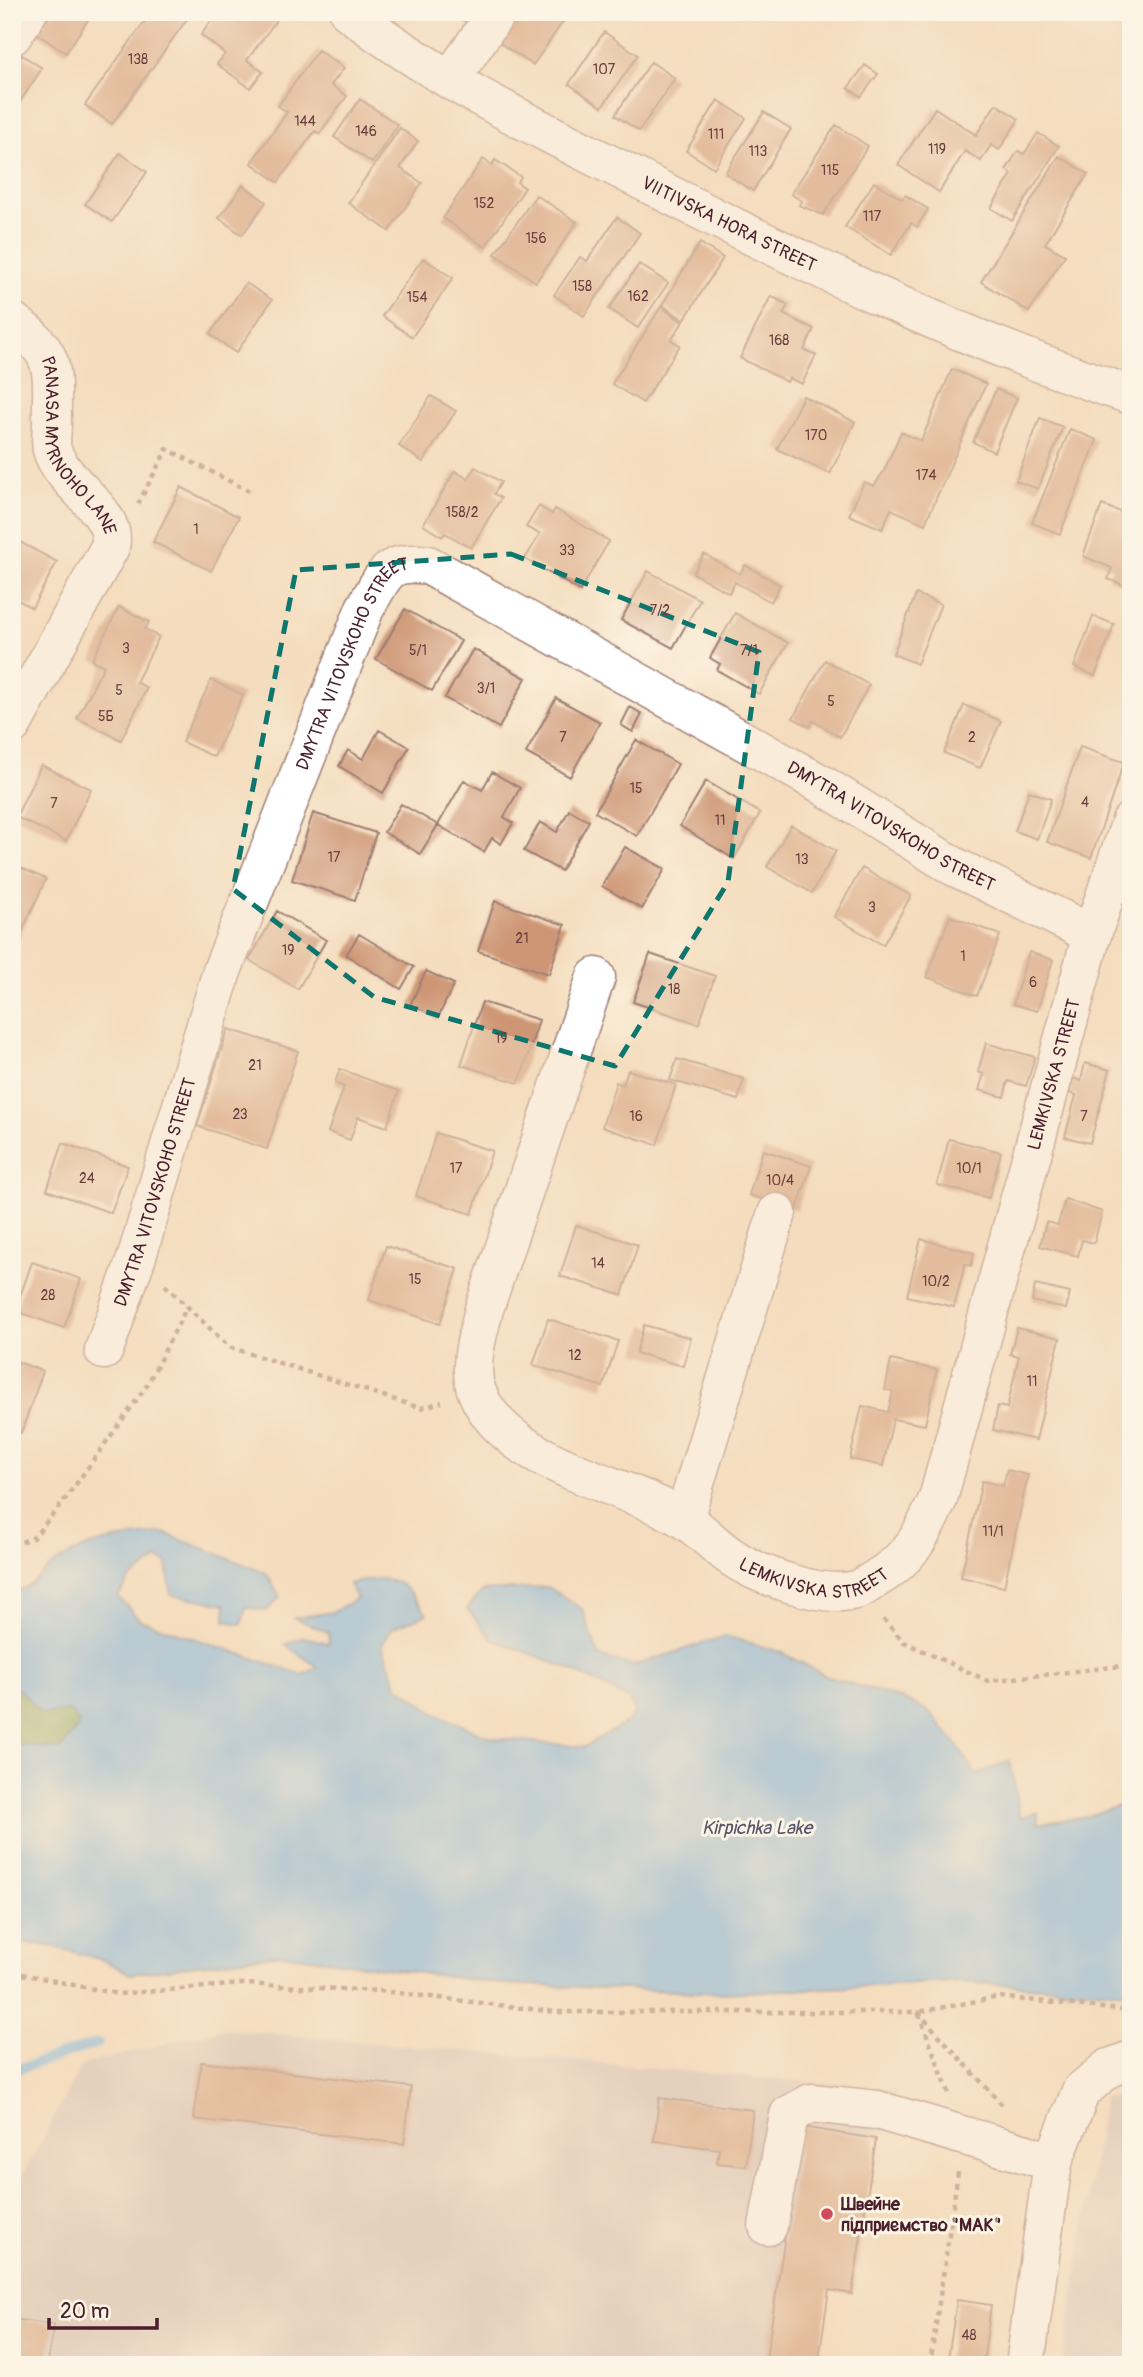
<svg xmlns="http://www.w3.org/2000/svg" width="1143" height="2377" font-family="Pangolin,sans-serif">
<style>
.industrial{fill:#d0c0bc}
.forest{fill:#7da65d;stroke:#646244;stroke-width:2}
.water{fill:#73b5e8;stroke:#5e6a8a;stroke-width:2}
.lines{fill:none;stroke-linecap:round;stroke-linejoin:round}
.stream{stroke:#73b5e8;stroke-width:10}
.building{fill:#ce9675}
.minor-casing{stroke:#9f7e74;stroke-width:41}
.path{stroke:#9f7e74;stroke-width:4.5;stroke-dasharray:5 5;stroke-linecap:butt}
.minor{stroke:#fff;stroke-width:38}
.marked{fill:none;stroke:#0f766e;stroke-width:5;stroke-dasharray:14 9;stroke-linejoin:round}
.poi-dot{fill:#d1495b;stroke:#fcf5e5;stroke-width:2.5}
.labels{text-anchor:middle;stroke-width:6;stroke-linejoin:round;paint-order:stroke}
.number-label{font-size:14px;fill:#6b3d3e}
.street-label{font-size:18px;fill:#4a1f2b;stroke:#fcf5e5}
.poi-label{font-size:18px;font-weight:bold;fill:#4a1f2b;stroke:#fcf5e5;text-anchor:start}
.water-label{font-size:19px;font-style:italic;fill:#58546d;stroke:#fcf5e5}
</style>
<rect width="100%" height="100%" fill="#fcf5e5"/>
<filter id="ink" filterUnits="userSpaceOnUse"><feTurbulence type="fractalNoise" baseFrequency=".0143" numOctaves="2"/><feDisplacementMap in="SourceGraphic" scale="14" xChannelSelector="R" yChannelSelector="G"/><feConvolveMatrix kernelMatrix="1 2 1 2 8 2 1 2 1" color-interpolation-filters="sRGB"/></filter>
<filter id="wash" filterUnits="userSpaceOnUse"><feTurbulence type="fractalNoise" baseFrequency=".00686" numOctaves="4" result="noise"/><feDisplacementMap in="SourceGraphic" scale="28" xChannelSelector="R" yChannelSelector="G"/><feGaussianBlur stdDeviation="1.57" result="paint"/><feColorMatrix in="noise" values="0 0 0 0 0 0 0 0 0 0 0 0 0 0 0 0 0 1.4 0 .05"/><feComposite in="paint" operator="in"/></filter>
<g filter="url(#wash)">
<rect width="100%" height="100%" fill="#f4ddbe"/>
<path class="industrial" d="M223 2029 897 2090 889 2130 876 2139 852 2294 829 2290 818 2365H12V2174L22 2176 82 2065Z
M1104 2097 1131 2100V2365H1063Z"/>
<path class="forest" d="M12 1688 22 1691 41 1714 70 1711 80 1724 61 1749 19 1745 12 1741Z"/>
<path class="water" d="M164 1533 266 1573 280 1597 267 1611 246 1607 242 1624 225 1621 226 1604 171 1595 167 1563 158 1559 128 1581 118 1597 140 1620 303 1675 318 1667 285 1645 303 1637 329 1643 328 1632 294 1618 333 1612 357 1598 349 1584C395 1574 399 1577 427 1614L392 1628 382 1645 397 1685 436 1714 492 1738 584 1747 629 1721 635 1711 628 1699 570 1669 492 1639 467 1609 482 1591 548 1587 582 1609 599 1656 633 1666 725 1636 781 1652 826 1676 902 1699 928 1711 958 1746 976 1775 1010 1761 1020 1817 1038 1812V1824L1088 1816 1131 1802V1992L960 1982 724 1993 502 1984 281 1954 131 1974 103 1960 55 1947 12 1941V1741L19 1745 61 1749 80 1724 70 1711 41 1714 22 1691 12 1688V1593C33 1588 41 1571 60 1560 93 1540 127 1538 164 1533Z"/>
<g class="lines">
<path class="stream" d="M12 2071 98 2043"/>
</g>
<g id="blocks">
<path class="building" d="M52 12H93L66 53 37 34Z
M147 12H192L112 124 85 105 150 14Z
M218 12H270L278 18 247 60 263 72 250 88 217 64 225 54 201 35Z
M452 12H484L472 27Z
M514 12H562L567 16 533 65 495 40Z
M604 32 638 55 602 107 569 84Z
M318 50 344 68 331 85 347 96 319 134 315 131 278 182 251 163 287 112 278 106Z
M22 55 42 68 20 102 12 97V69Z
M651 62 675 78 639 131 615 115Z
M865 65 878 74 861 97 848 88Z
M360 99 398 125 372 163 334 137Z
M718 100 746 118 714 168 686 151Z
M996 104 1019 119 999 150 991 145 981 161 965 151 939 192 898 165 935 108 976 135Z
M764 112 791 129 753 191 725 173Z
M836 125 868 146 823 215 799 205 802 201 791 194Z
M400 128 418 141 400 168 422 183 389 231 348 203Z
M1038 133 1059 146 1012 221 991 208 1012 174 1006 170 1018 151 1024 154Z
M120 153 147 172 112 222 85 204Z
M1059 156 1088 174 1045 244 1065 255 1029 312 981 282Z
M483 159 492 165 495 160 521 177 517 182 525 188 485 247 443 218Z
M874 182 902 199 905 195 928 209 917 227 911 223 891 255 845 227Z
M243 185 266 202 242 235 219 218Z
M536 195 577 222 536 282 495 254Z
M617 217 640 233 584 316 554 295 580 257 587 261Z
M700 243 723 258 684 320 662 305Z
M423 258 453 278 412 337 382 316Z
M639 264 668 283 638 328 609 309Z
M246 283 272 300 236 353 210 334Z
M771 296 788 305 783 314 814 329 804 350 816 355 802 384 789 378 787 382 740 358Z
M661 307 683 322 671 340 680 345 643 403 612 384Z
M952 369 986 384 925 524 891 509 882 529 849 515 864 482 874 486 884 471 901 432 921 441Z
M996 389 1017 398 994 452 973 442Z
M431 396 456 411 423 462 399 446Z
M803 396 855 422 830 474 777 449Z
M1040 418 1063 427 1038 489 1016 481Z
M1070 429 1097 440 1060 534 1032 523Z
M475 467 501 482 494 494 501 498 471 548 445 533 442 537 423 525 455 471 468 479Z
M181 487 239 517 211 571 153 542Z
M1102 505 1131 516V588L1108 579 1112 568 1083 556Z
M539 506 552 514 555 509 609 541 580 591 525 559 540 534 526 527Z
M12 530 21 535 18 541 57 562 32 608 12 597Z
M704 554 740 574 745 565 780 585 771 602 735 582 729 593 693 573Z
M648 571 700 600 673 648 621 620Z
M916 594 941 604 917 664 893 654Z
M119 607 149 622 145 629 159 637 136 682 147 688 121 740 77 718 104 666 92 660Z
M405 609 461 641 432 691 376 659Z
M735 613 788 643 759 694 717 670 720 664 710 658Z
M1093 616 1114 624 1095 676 1074 667Z
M473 649 526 678 499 728 445 698Z
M825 660 869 685 840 737 813 721 810 727 793 718Z
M211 680 243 695 214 757 182 742Z
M556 698 600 722 570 777 526 753Z
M964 705 1001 721 980 768 944 753Z
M630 707 642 714 633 732 621 725Z
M379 730 409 747 383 793 339 766 348 750 363 759Z
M636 740 678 764 637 836 595 812Z
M1080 747 1124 762 1091 858 1047 842Z
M41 765 91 789 66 841 16 817Z
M492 772 520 788 504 817 513 823 501 844 492 838 484 852 438 825 464 780 482 790Z
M706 781 760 813 734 859 680 826Z
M1029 791 1051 799 1037 839 1015 831Z
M401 804 438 825 420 854 384 832Z
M569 810 589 821 561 871 524 851 540 822 557 832Z
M313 813 376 833 355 900 292 880Z
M791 825 836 851 812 893 767 867Z
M625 847 665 869 642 909 602 886Z
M12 864 46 879 18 940 12 938Z
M862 868 911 896 883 945 834 917Z
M495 901 565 925 549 974 478 951Z
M277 911 326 940 298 989 249 960Z
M1131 914V945L1122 942Z
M950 916 1000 935 977 996 927 977Z
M359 934 414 967 401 989 346 955Z
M1029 952 1053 960 1037 1011 1013 1004Z
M650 954 715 976 699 1024 633 1002Z
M426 971 454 984 438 1018 410 1005Z
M482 1002 539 1020 519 1083 461 1065Z
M228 1029 298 1051 267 1149 197 1126Z
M986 1043 1035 1057 1026 1086 1008 1081 1004 1097 979 1090 984 1074 978 1072Z
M677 1059 744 1079 738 1100 670 1080Z
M1085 1063 1110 1070 1090 1143 1065 1137 1076 1095 1069 1093 1073 1078 1081 1081Z
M340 1069 399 1091 387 1127 358 1117 350 1140 328 1132 344 1087 335 1083Z
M628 1070 676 1085 657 1145 602 1127 616 1082 623 1085Z
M436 1133 492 1151 472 1214 416 1196Z
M949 1139 1001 1152 989 1198 937 1185Z
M63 1143 128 1166 111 1213 47 1190Z
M763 1150 811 1166 797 1210 749 1195Z
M1065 1199 1102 1212 1094 1243 1082 1240 1078 1256 1040 1246 1046 1222 1058 1225Z
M576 1225 638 1245 622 1295 560 1276Z
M921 1239 974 1253 971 1266 965 1264 954 1307 907 1296Z
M386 1246 458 1269 440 1324 369 1300Z
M32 1262 81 1279 64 1328 15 1311Z
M1035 1285 1070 1293 1066 1309 1032 1301Z
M548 1319 618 1341 603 1387 533 1365Z
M644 1325 691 1338 683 1366 636 1353Z
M1017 1328 1060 1338 1036 1440 993 1430 998 1406 1007 1408 1019 1356 1010 1354Z
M12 1360 43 1371 21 1433 12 1430Z
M891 1360 937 1370 925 1425 893 1419 883 1466 850 1459 862 1406 888 1412 893 1391 885 1390Z
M1007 1470 1028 1475 1004 1587 961 1577 982 1481 1003 1486Z
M201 2062 411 2087 404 2144 194 2119Z
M659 2098 753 2110 746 2166 717 2163 719 2149 654 2141Z
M802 2127 876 2139 852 2294 829 2290 818 2365H765Z
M957 2300 991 2305 983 2365H947Z
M14 2319 54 2325 47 2365H12Z"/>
</g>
</g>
<g filter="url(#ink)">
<use href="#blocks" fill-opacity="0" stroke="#9f7e74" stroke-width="2"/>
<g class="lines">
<g class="minor-casing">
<g id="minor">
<path id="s1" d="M349 12C437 80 538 128 637 178 797 260 960 339 1131 395"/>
<path d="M12 36 28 12"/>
<path d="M450 80 497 12"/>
<path id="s2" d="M12 321C60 357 51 368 52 423 52 431 50 442 52 450 63 486 119 511 110 547L12 725"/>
<path id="s3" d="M596 977 484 1309C478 1335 467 1366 477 1392 507 1467 624 1481 685 1520 701 1530 714 1545 730 1556 757 1575 822 1599 856 1590 862 1589 868 1583 874 1580 911 1558 921 1537 938 1499L1092 934 1131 821"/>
<path id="s4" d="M104 1350 137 1256 222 971 365 608C385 575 385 559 428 565L821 784 953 866 1092 934"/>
<path d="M684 1519 777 1213"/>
<path d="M768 2226 789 2115 811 2103 877 2110 1053 2162"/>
<path d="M1025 2365 1053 2162 1081 2091 1109 2068 1131 2060"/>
</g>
</g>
<path class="path" d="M138 504 167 449 251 492
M165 1285 229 1347 421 1408 442 1402
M12 1545 33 1538 61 1505 146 1387 187 1307
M883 1619 904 1642 988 1681 1131 1665
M12 1972 118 1994 242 1984 381 1991 556 2012H918L1004 2107
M949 2093 918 2012 999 1997 1131 2011
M930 2365 958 2172"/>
<use href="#minor" class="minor"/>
</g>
</g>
<path d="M0 0H1143V2377H0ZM511 554 759 652 728 882 615 1066 374 997 233 889 296 570Z" fill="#f4ddbe" fill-opacity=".55" fill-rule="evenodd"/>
<path class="marked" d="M511 554 759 652 728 882 615 1066 374 997 233 889 296 570Z"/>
<circle class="poi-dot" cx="827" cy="2214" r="7"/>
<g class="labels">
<g class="number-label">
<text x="138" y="64">138</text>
<text x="604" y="74">107</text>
<text x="305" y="126">144</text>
<text x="366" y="136">146</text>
<text x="716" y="139">111</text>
<text x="937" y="154">119</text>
<text x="758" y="156">113</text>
<text x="830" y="175">115</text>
<text x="484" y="208">152</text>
<text x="872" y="221">117</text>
<text x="536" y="243">156</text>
<text x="582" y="291">158</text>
<text x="638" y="301">162</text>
<text x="417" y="302">154</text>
<text x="779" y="345">168</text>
<text x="816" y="440">170</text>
<text x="926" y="480">174</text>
<text x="462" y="517">158/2</text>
<text x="196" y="534">1</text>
<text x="567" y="555">33</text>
<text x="660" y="615">7/2</text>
<text x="126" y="653">3</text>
<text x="418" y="655">5/1</text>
<text x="749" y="655">7/1</text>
<text x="486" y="693">3/1</text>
<text x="119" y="695">5</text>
<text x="831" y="706">5</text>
<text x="106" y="721">5Б</text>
<text x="563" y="742">7</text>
<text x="972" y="742">2</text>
<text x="636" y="793">15</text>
<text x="1085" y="807">4</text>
<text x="54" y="808">7</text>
<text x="720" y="825">11</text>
<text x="334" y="862">17</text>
<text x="802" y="864">13</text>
<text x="872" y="912">3</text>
<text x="522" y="943">21</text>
<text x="288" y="955">19</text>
<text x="963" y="961">1</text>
<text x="1033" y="987">6</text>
<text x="674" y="994">18</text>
<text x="501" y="1043">19</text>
<text x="255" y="1070">21</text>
<text x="240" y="1119">23</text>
<text x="636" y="1121">16</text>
<text x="1084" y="1121">7</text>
<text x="456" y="1173">17</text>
<text x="969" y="1173">10/1</text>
<text x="87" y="1183">24</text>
<text x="780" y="1185">10/4</text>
<text x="598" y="1268">14</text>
<text x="415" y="1284">15</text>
<text x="936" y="1286">10/2</text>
<text x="48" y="1300">28</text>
<text x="575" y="1360">12</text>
<text x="1032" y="1386">11</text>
<text x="993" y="1536">11/1</text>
<text x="969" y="2340">48</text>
</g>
<g class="street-label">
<text dy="6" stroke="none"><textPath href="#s1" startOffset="436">VIITIVSKA HORA STREET</textPath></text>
<text dy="6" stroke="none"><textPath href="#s2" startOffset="149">PANASA MYRNOHO LANE</textPath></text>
<text dy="6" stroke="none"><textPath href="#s4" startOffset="733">DMYTRA VITOVSKOHO STREET</textPath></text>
<text dy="6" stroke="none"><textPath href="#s4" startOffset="1404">DMYTRA VITOVSKOHO STREET</textPath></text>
<text dy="6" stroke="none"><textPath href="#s3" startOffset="1442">LEMKIVSKA STREET</textPath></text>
<text dy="6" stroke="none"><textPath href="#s4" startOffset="166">DMYTRA VITOVSKOHO STREET</textPath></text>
<text dy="6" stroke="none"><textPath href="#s3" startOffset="833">LEMKIVSKA STREET</textPath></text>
</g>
<g class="poi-label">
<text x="841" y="2210">Швейне<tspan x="841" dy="21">підприємство "МАК"</tspan></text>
</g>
<g class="water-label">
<text x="757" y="1834">Kirpichka Lake</text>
</g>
</g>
<rect width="1143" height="2377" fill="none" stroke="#fcf5e5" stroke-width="42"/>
<path d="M49 2318v10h108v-10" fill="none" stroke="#4a1f2b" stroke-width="3.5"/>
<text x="60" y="2318" font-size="21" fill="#4a1f2b" stroke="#fcf5e5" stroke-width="5" paint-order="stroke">20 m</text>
</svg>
